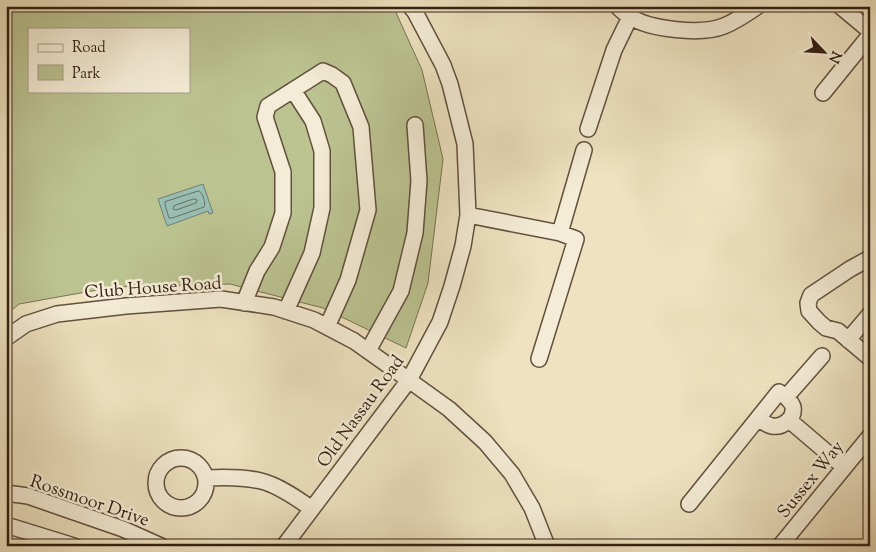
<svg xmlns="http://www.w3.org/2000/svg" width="876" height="552" font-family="'Sorts Mill Goudy',serif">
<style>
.green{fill:#bbc391;stroke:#787252;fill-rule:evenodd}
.water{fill:#99beb3;stroke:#717f73}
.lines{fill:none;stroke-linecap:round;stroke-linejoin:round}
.shore{stroke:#666f63;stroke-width:1}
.minor-casing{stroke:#62503e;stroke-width:18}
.minor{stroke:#f4ecd6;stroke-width:15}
.labels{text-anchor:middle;stroke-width:5;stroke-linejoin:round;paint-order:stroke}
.street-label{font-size:18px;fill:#342013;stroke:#f4ecd6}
</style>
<rect width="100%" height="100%" fill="#eee2c0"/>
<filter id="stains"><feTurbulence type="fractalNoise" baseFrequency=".004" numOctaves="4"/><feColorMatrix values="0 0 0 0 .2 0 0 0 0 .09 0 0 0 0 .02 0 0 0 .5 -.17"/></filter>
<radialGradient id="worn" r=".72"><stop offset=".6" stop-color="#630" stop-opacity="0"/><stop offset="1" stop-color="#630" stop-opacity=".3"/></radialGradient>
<path class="green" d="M6 6H393L422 70 443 159 428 283 406 348 323 308 230 284 114 287 19 304 6 315ZM29 29H189V91H29Z"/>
<path class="water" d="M203 184 213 213 209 214 208 211 167 226 158 199Z"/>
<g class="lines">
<path class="shore" d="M199 191C203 193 206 203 204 207L172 218H169L165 205V202Z
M194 199 197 200 196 203 176 210 173 209 174 206Z"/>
<g class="minor-casing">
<path id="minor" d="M617 6C621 10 625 14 629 16 650 30 702 35 724 26 736 21 748 13 758 6
M840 6 870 31
M823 93 870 35
M588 129 614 50 630 17
M468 215 560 233 576 239 539 359
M560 233 584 150
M870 258 850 269 811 295 808 303 809 311 819 322 826 328 838 331 870 358
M244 303 257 271 272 247 283 213V172L265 117 268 106 323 71 332 75 343 83 361 127 368 210 348 280 327 327
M286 311 312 253 322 208V151L313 121 293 90
M6 338 26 324 57 314 126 306 221 299 274 307 314 320 354 341 392 368 449 409 485 442 512 474 532 508 547 546
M848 340 870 314
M368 351 401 291 415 233 419 181 415 125
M758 418C762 421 766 425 772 426 783 428 795 418 793 407 792 403 789 400 786 397
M789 420 844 467
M156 483a25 25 0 1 1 50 0a25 25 0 1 1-50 0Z
M206 478C224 477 243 477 261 481 278 485 298 499 312 509
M6 493 28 496 123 529 161 546
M689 504 779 392 786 397 822 356
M6 525 74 546
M284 546 409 380 440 322 452 286 463 246 468 215 465 144 450 84 443 65 415 12 410 6
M780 546 870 436"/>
</g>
<use href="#minor" class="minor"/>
</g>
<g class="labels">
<g class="street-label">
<text transform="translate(153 287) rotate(-4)" y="6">Club House Road</text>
<text transform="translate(360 411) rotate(-54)" y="6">Old Nassau Road</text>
<text transform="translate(810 479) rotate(-51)" y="6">Sussex Way</text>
<text transform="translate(90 500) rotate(19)" y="6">Rossmoor Drive</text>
</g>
</g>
<rect width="876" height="552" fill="none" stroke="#eee2c0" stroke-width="25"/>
<rect x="8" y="8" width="861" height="537" fill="none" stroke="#342013" stroke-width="2.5"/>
<rect x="12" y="12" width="851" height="527" fill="none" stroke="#342013"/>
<rect x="28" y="28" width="162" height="65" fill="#f4ecd6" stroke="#a79a88"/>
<rect x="38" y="44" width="25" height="8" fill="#f4ecd6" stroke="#a79a88"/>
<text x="72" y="52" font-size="15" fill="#342013">Road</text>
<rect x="38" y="65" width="25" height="15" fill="#bbc391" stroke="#a79a88"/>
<text x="72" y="78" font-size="15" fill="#342013">Park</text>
<g transform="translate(824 52) rotate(115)" stroke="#f4ecd6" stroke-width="4" paint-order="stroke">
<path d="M0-4L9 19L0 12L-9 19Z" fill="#342013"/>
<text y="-8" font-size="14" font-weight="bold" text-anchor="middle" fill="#342013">N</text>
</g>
<rect width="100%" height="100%" filter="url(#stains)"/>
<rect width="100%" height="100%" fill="url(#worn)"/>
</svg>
